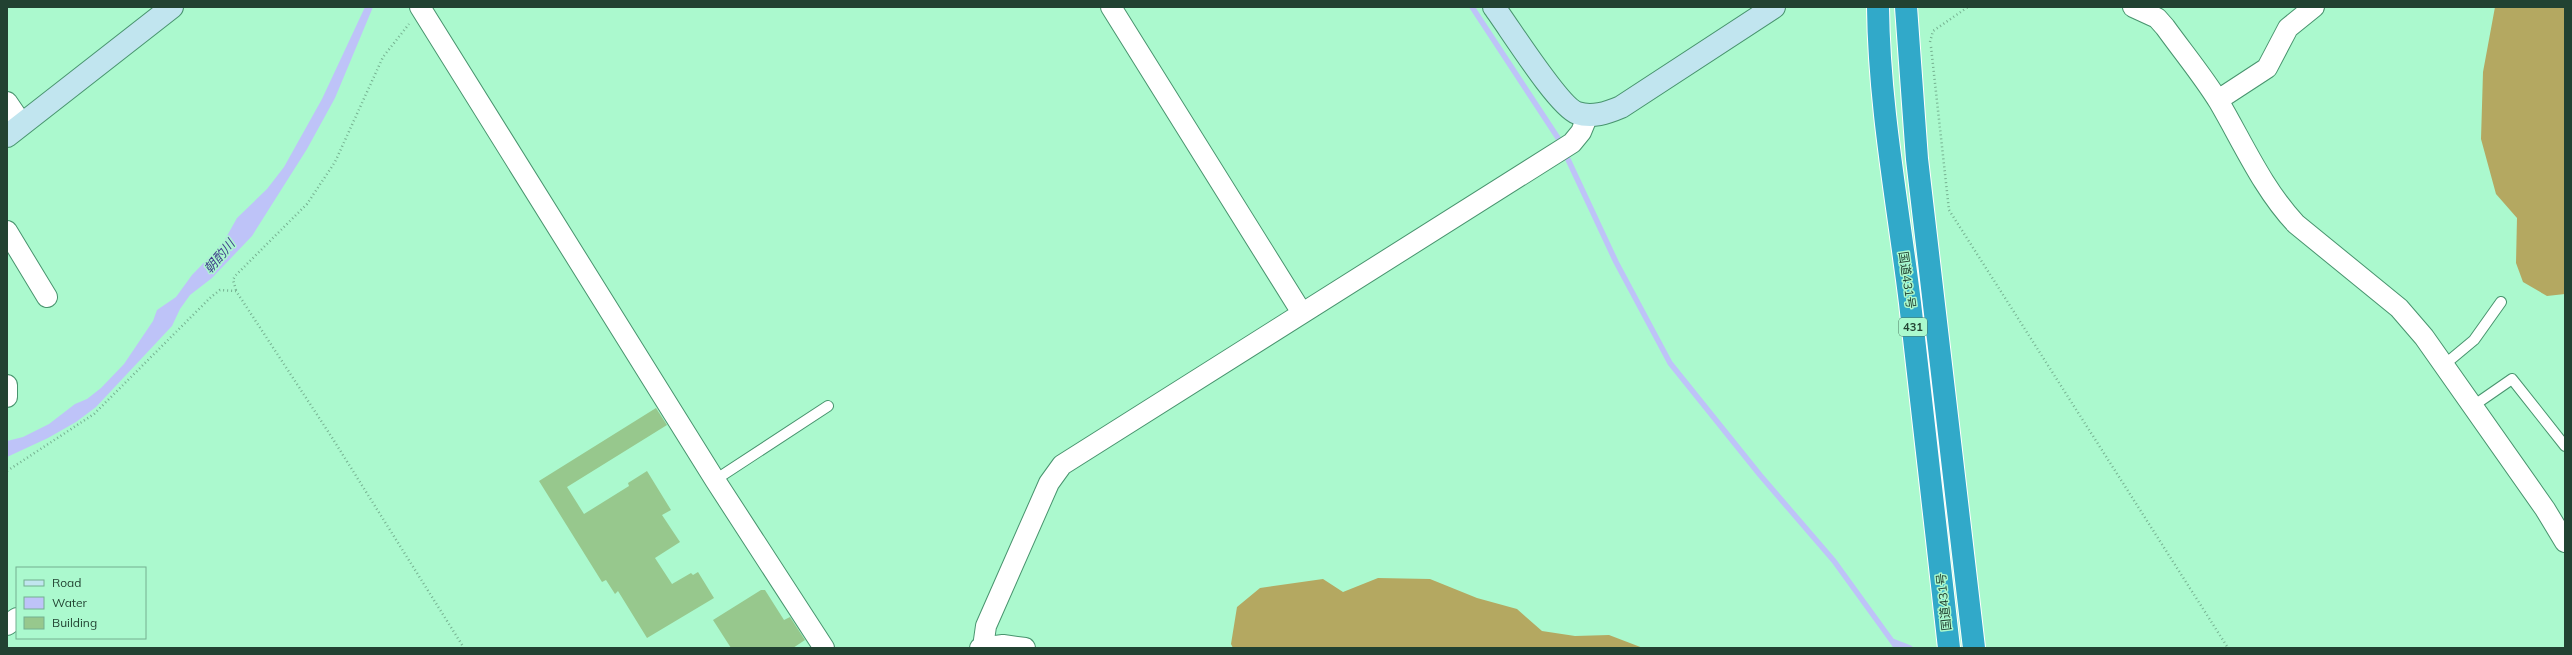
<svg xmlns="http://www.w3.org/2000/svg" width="2572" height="655" font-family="Mulish,'Noto Sans JP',sans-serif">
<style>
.forest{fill:#b4a861}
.water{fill:#bec3f8}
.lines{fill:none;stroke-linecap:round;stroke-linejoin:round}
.stream{stroke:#bec3f8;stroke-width:5.5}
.building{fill:#97c88d}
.lane-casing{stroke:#48946e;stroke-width:12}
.street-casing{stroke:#48946e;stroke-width:22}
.secondary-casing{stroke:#48946e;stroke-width:24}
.highway-casing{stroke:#fff;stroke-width:24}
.path{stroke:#76b291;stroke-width:2.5;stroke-dasharray:1 3;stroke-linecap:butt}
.lane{stroke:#fff;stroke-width:10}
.street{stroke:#fff;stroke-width:20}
.secondary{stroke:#c1e5ef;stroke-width:22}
.highway{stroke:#31a9c9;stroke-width:22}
.labels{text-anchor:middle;stroke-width:3;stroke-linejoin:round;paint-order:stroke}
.shield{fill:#abf9ce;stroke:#4b7961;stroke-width:1}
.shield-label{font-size:11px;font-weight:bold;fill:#224232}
.street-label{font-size:12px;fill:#224232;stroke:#abf9ce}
.water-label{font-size:13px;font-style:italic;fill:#403f8b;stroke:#abf9ce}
</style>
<rect width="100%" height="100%" fill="#abf9ce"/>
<path class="forest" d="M2495 7H2565V294L2547 296 2523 282 2516 263 2517 218 2496 194 2481 139 2483 72Z
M1378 578 1430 579 1477 598 1517 609 1542 631 1575 636 1609 635 1643 648H1233L1231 644 1237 607 1260 588 1323 579 1343 592Z"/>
<path class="water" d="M365 7H373L335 98 307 149 252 236 212 278 190 295 180 309 172 326 96 407 76 422 48 438 7 457V441L23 437 49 424 75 404 87 399 101 388 124 364 153 321 157 310 176 297 192 275 223 243 237 218 267 189 284 167 322 99Z"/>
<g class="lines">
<path class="stream" d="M1472 7 1558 138 1616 262 1670 363 1760 475 1834 561 1897 648
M1892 641 1910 648"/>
</g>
<path class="building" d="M656 408 667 425 567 487 584 514 629 486 628 483 647 471 671 510 662 515 680 542 655 558 672 584 691 573 693 575 698 572 714 598 647 638 618 591 615 594 606 580 602 582 539 481Z
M761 590H765L784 620 790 617 805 640 793 648H731L713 620Z"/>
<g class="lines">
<g class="lane-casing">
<path id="lane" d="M2444 365 2474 340 2501 302
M2473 406 2512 379 2565 446
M715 480 828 406"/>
</g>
<g class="street-casing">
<path id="street" d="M420 7 715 480 824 648
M1111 7 1302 313
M2133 7 2157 18 2165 27C2183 52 2203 76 2219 102 2243 143 2263 189 2296 224L2399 308 2424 337 2545 509 2565 542
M2218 100 2267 68 2288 28 2314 7
M7 102 22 124
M7 231 47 297
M7 385V397
M7 625 17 618
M983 647 986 626 1049 483 1062 465 1572 143 1581 132 1588 115
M980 648 1003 645 1025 648"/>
</g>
<g class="secondary-casing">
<path id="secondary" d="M1494 7C1509 27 1558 106 1577 113 1592 118 1607 113 1621 107L1774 7
M7 136 172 7"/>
</g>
<g class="highway-casing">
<path id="highway" d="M1878 7C1879 106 1898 205 1910 303 1924 418 1936 533 1949 648
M1906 7 1917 159 1974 648"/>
</g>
<path class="path" d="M1930 42 1933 31 1968 7
M1931 47 1949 210 2228 648
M236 290 233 280 235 276 307 204 335 162 383 57 409 24
M7 471 94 414 211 297 220 290 236 291 331 436 464 648"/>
<use href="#lane" class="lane"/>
<use href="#street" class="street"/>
<use href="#secondary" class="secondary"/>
<use href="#highway" class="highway"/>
</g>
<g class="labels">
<rect class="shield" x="1899" y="318" width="28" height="18" rx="3"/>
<g class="shield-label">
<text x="1913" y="331">431</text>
</g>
<g class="street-label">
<text transform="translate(1907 280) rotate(82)" y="4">国道431号</text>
<text transform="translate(1944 602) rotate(-96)" y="4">国道431号</text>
</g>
<g class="water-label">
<text transform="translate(219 256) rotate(-50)" y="5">朝酌川</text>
</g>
</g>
<rect width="2572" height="655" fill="none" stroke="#224232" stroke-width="16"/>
<rect x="16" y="567" width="130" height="72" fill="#abf9ce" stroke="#74b090"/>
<rect x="24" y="580" width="20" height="6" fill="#c1e5ef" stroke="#74b090"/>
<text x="52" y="587" font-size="12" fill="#224232">Road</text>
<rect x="24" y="597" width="20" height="12" fill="#bec3f8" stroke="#74b090"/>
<text x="52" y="607" font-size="12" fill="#224232">Water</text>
<rect x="24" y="617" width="20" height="12" fill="#97c88d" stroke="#74b090"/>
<text x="52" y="627" font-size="12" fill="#224232">Building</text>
</svg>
